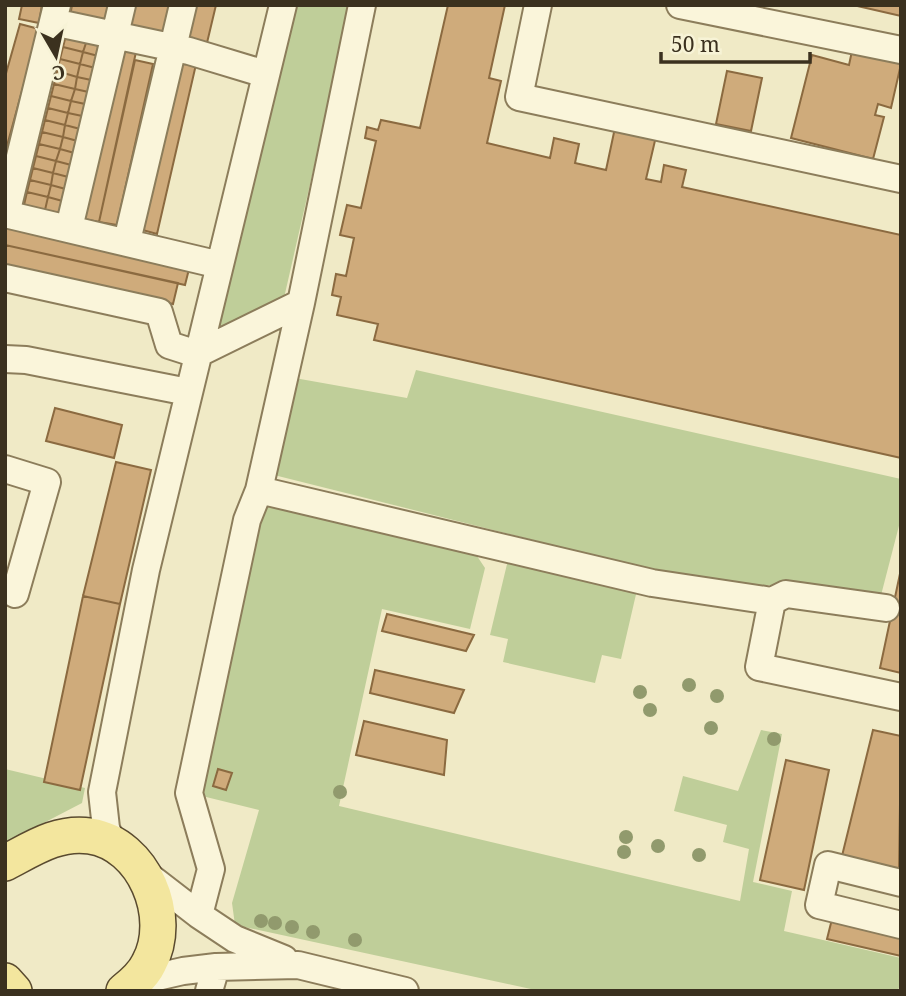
<svg xmlns="http://www.w3.org/2000/svg" width="906" height="996" font-family="'Noto Serif',serif">
<style>
.green{fill:#bfce99}
.building{fill:#cfab7b;stroke:#8b6a40;stroke-width:2}
.lines{fill:none;stroke-linecap:round;stroke-linejoin:round}
.minor-casing{stroke:#8c7d5b;stroke-width:30}
.major-casing{stroke:#594a2f;stroke-width:38}
.minor{stroke:#faf5da;stroke-width:26}
.major{stroke:#f3e69e;stroke-width:35}
.tree{fill:#919a6d}
</style>
<rect width="100%" height="100%" fill="#f0eac6"/>
<path class="green" d="M292 5H351L284 298 235 324 218 327Z
M416 370 901 479V518L879 603 769 585 737 591 270 474 289 377 407 398Z
M277 506 475 553 485 568 470 629 382 609 339 806 740 901 749 849 723 842 727 825 674 811 683 776 738 791 761 730 782 734 753 882 792 891 784 931 901 958V979L898 991H540L235 925 232 903 259 810 198 795 253 522 265 508Z
M508 560 637 590 621 659 602 655 595 683 503 662 508 639 490 635Z
M5 769 85 788 82 803 5 843Z"/>
<path class="building" d="M22 5H42L39 23 19 19Z
M72 5H111L106 25 70 16Z
M134 5H174L166 37 128 28Z
M196 5H216L206 47 186 42Z
M448 5H505L489 78 501 81 487 143 550 158 554 138 579 144 575 163 606 170 616 123 657 132 646 179 661 182 664 165 686 170 682 187 901 235V458L374 340 378 324 337 315 341 297 332 295 336 274 346 276 354 238 340 235 347 205 361 208 376 141 365 138 367 127 378 130 381 120 420 128Z
M853 5H901V16Z
M20 24 39 29 5 153V77Z
M66 35 87 40 83 52 63 47Z
M87 40 105 45 102 57 83 52Z
M63 47 83 52 80 64 60 59Z
M117 48 136 52 99 222 79 218Z
M852 51 901 64 891 108 878 104 875 115 884 117 873 159 791 138 812 55 849 65Z
M83 52 102 57 99 69 80 64Z
M178 56 197 60 157 234 139 229Z
M60 59 80 64 77 77 57 71Z
M135 60 153 64 117 225 99 222Z
M80 64 99 69 96 81 77 77Z
M57 71 77 77 75 89 54 84Z
M727 71 762 78 751 131 716 124Z
M77 77 96 81 93 93 75 89Z
M54 84 75 89 71 101 51 96Z
M75 89 93 93 90 105 71 101Z
M51 96 71 101 68 113 48 108Z
M71 101 90 105 87 117 68 113Z
M48 108 68 113 65 125 45 120Z
M68 113 87 117 84 130 65 125Z
M45 120 65 125 63 137 42 132Z
M65 125 84 130 81 142 63 137Z
M42 132 63 137 60 149 39 144Z
M63 137 81 142 78 154 60 149Z
M39 144 60 149 56 161 36 156Z
M60 149 78 154 75 166 56 161Z
M36 156 56 161 53 173 33 168Z
M56 161 75 166 72 178 53 173Z
M33 168 53 173 51 185 30 180Z
M53 173 72 178 69 190 51 185Z
M30 180 51 185 48 197 27 192Z
M51 185 69 190 66 202 48 197Z
M27 192 48 197 45 210 24 205Z
M48 197 66 202 63 214 45 210Z
M5 227 189 269 185 285 5 245Z
M5 245 178 283 173 304 5 265Z
M55 408 122 425 114 458 46 441Z
M116 462 151 470 120 604 83 596Z
M901 569V673L880 668Z
M83 596 120 604 80 790 44 782Z
M387 614 474 635 466 651 382 631Z
M375 670 464 690 454 713 370 693Z
M364 721 447 740 444 775 356 755Z
M873 730 901 736 899 873 841 860Z
M786 760 829 770 804 890 760 880Z
M218 769 232 773 226 790 213 786Z
M832 919 901 935V956L827 939Z"/>
<g class="lines">
<g class="minor-casing">
<path id="minor" d="M538 5 519 97 901 179
M680 5 901 50
M53 22 189 51 265 74
M5 214 220 265
M6 214 57 5
M69 228 122 5
M127 241 183 5
M5 278 159 312 169 345 197 354 301 303
M5 359 26 360 188 392
M5 469 47 482 15 594
M259 490 301 303 362 5
M772 601 759 667 901 697
M112 843 106 828 102 792 146 570 283 5
M142 871 199 915 235 939 284 959
M901 883 828 865 819 905 901 925
M199 915 211 869 189 793 247 520 259 490 652 583 772 601 786 594 886 608
M135 982 183 971 216 967 298 965 405 991
M209 991 216 967"/>
</g>
<g class="major-casing">
<path id="major" d="M5 863C32 849 58 831 90 836 144 844 174 917 149 963 144 974 134 983 124 991
M5 981 14 991"/>
</g>
<use href="#minor" class="minor"/>
<use href="#major" class="major"/>
</g>
<g class="tree">
<circle cx="689" cy="685" r="7"/>
<circle cx="640" cy="692" r="7"/>
<circle cx="717" cy="696" r="7"/>
<circle cx="650" cy="710" r="7"/>
<circle cx="711" cy="728" r="7"/>
<circle cx="774" cy="739" r="7"/>
<circle cx="340" cy="792" r="7"/>
<circle cx="626" cy="837" r="7"/>
<circle cx="658" cy="846" r="7"/>
<circle cx="624" cy="852" r="7"/>
<circle cx="699" cy="855" r="7"/>
<circle cx="261" cy="921" r="7"/>
<circle cx="275" cy="923" r="7"/>
<circle cx="292" cy="927" r="7"/>
<circle cx="313" cy="932" r="7"/>
<circle cx="355" cy="940" r="7"/>
</g>
<rect width="906" height="996" fill="none" stroke="#3b311f" stroke-width="14"/>
<g transform="translate(56 56) rotate(171)" stroke="#f7f3d6" stroke-width="5" paint-order="stroke">
<path d="M0-5L12 26L0 18L-12 26Z" fill="#3b311f"/>
<text y="-10" font-size="19" font-weight="bold" text-anchor="middle" fill="#3b311f">С</text>
</g>
<path d="M661 52v10h149v-10" fill="none" stroke="#3b311f" stroke-width="3.5"/>
<text x="671" y="52" font-size="21" fill="#3b311f" stroke="#f7f3d6" stroke-width="5" paint-order="stroke">50 m</text>
</svg>
